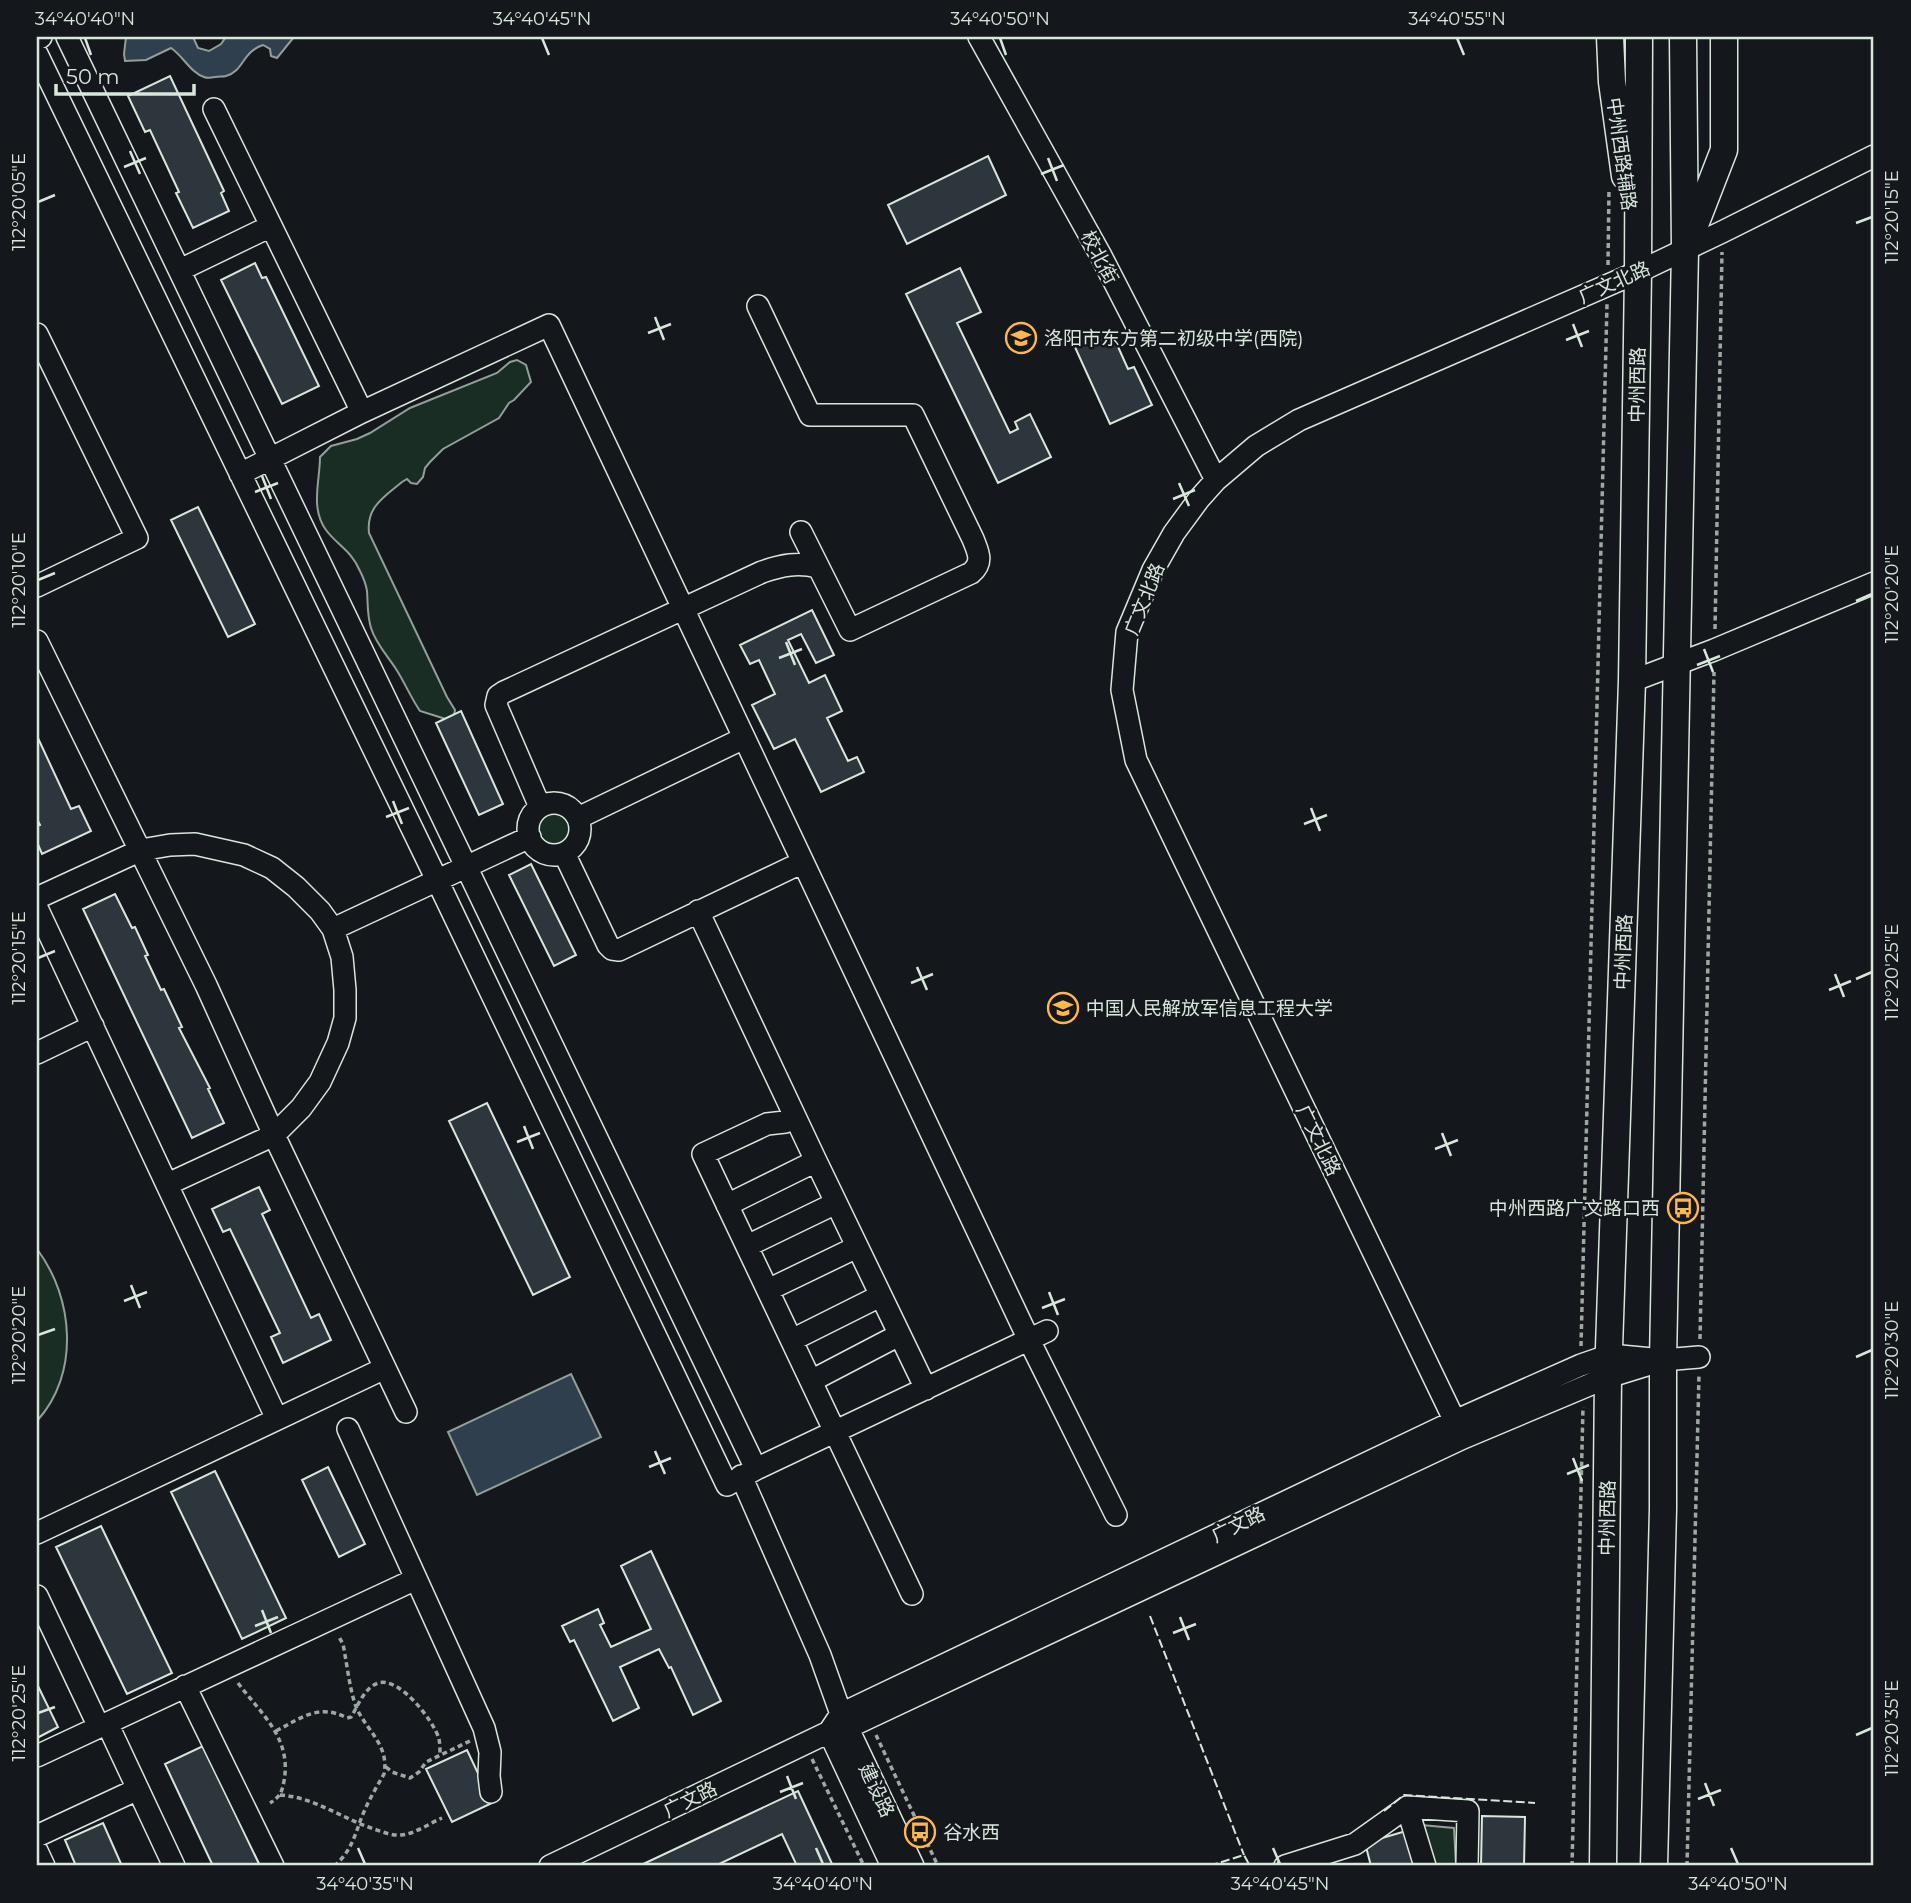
<svg xmlns="http://www.w3.org/2000/svg" width="1911" height="1903" font-family="Montserrat,'Noto Sans SC',sans-serif">
<style>
.green{fill:#1a2d24;stroke:#939e99;stroke-width:2}
.water{fill:#2f3f4d;stroke:#939e99;stroke-width:2}
.building{fill:#2c363c;stroke:#d8e6dc;stroke-width:2}
.lines{fill:none;stroke-linecap:round;stroke-linejoin:round}
.minor-casing{stroke:#d8e6dc;stroke-width:24}
.major-casing{stroke:#d8e6dc;stroke-width:29}
.path{stroke:#9da8a2;stroke-width:3.5;stroke-dasharray:5 3.5;stroke-linecap:butt}
.minor{stroke:#14181c;stroke-width:21}
.major{stroke:#14181c;stroke-width:26}
.fence{stroke:#d8e6dc;stroke-width:2;stroke-dasharray:9 3.5;stroke-linecap:butt}
.ticks{fill:none;stroke:#d8e6dc;stroke-width:2.5}
.labels{text-anchor:middle;stroke-width:5;stroke-linejoin:round;paint-order:stroke}
.street-label{font-size:19px;fill:#d8e6dc;stroke:#14181c}
.poi-label{font-size:19px;fill:#d8e6dc;stroke:#14181c;text-anchor:start}
.neatline{fill:none;stroke:#d8e6dc;stroke-width:2.5}
.ticks-label{font-size:18px;text-anchor:middle;fill:#d8e6dc}
</style>
<rect width="100%" height="100%" fill="#14181c"/>
<path class="green" d="M517 360 526 365 531 382 514 400 509 403 499 418 443 449 430 462 425 468 423 477 417 484 411 483 407 479 402 482C384 497 366 507 369 533L447 697 455 710 454 715 449 720 420 711C411 698 405 683 396 669 387 655 376 644 371 628 367 615 368 604 367 591 366 584 363 577 360 571 351 550 338 546 326 530 310 508 320 481 320 457L331 446 357 439 370 433 410 408 497 373 510 362Z
M535 829a18 18 0 1 1 36 0a18 18 0 1 1-36 0Z
M37 1249C74 1298 80 1374 37 1421Z
M1421 1825 1454 1828 1456 1866H1434Z"/>
<path class="water" d="M126 37H193L198 48 209 51 221 44 226 37H294L277 58 271 56 270 49 263 45C242 52 244 71 226 76 222 77 220 76 215 77 211 77 209 79 204 77 191 73 183 56 171 48L146 60 125 61 124 54Z
M571 1374 601 1437 477 1495 448 1432Z"/>
<path class="building" d="M170 76 224 191 221 193 229 211 193 228 176 193 179 192 150 130 145 132 128 96Z
M988 156 1006 195 907 244 888 205Z
M255 263 262 278 266 277 319 386 282 404 221 280Z
M960 268 981 312 957 323 1010 433 1018 429 1015 422 1030 414 1051 457 998 483 906 294Z
M1110 329 1128 369 1134 367 1152 405 1110 424 1074 345Z
M198 507 255 624 228 637 171 520Z
M812 610 834 655 816 663 801 634 788 640 809 683 825 675 842 711 827 718 848 761 857 757 864 772 821 792 795 739 774 749 752 705 775 694 759 660 750 664 740 645Z
M461 711 503 804 479 815 436 723Z
M37 736 71 809 79 806 91 831 42 854 37 842V826L40 825 37 819Z
M531 864 576 955 554 966 509 875Z
M115 894 132 928 135 927 148 955 145 956 161 990 164 989 182 1027 179 1028 210 1088 208 1089 224 1123 192 1138 83 909Z
M487 1103 570 1277 533 1295 449 1121Z
M259 1187 270 1210 262 1214 311 1318 319 1314 331 1340 283 1363 271 1337 280 1333 230 1229 223 1232 212 1209Z
M328 1467 365 1544 339 1557 302 1480Z
M215 1471 286 1618 242 1639 171 1492Z
M101 1526 172 1673 127 1694 56 1547Z
M651 1551 721 1701 693 1715 671 1667 669 1668 659 1649 620 1667 639 1708 613 1721 574 1640 570 1642 562 1626 598 1609 604 1623 600 1625 611 1647 651 1629 621 1566Z
M37 1684 58 1727 37 1738Z
M203 1746 260 1866H213L165 1764Z
M467 1750 492 1803 452 1822 426 1769Z
M798 1791 833 1866H797L782 1834 715 1866H639Z
M1482 1816 1525 1817 1524 1866H1481Z
M103 1823 122 1866H76L65 1840Z
M1406 1831 1416 1866H1371L1365 1843Z"/>
<g class="lines">
<g class="minor-casing">
<path id="minor" d="M67 37 756 1469
M979 37 1100 254 1216 480
M37 39 41 37
M37 54 437 880 727 1485 756 1469 1047 1331
M214 109 362 412
M180 270 271 226
M758 306 810 415H913L973 539C978 552 984 562 971 573L850 630 801 532
M37 334 137 538 37 586
M240 474 362 412 549 325 1029 1340 1116 1515
M37 641 206 985 274 1135 406 1412
M1632 681 1714 650 1874 583
M528 829a26 26 0 1 1 52 0a26 26 0 1 1-52 0Z
M540 807 496 705 498 696 504 692 762 572C782 565 798 562 818 567
M578 818 744 738
M564 853 608 945 612 949 619 950 803 862
M37 898 141 850 170 845 195 844 244 855 272 868 296 887 320 911 333 929 342 957 345 990V1018L338 1043 320 1082 301 1108 274 1135 168 1184
M37 908 277 1419
M698 911 816 1161 926 1389
M333 929 530 837
M37 1053 93 1026
M795 1118 785 1122 767 1124 703 1154 912 1594
M727 1205 816 1161
M747 1246 836 1203
M768 1290 857 1247
M792 1340 880 1296
M811 1381 899 1335
M348 1429 484 1728 490 1752 489 1776 491 1792
M1463 1438 1136 760 1122 690 1127 632 1153 570 1174 533 1199 499 1216 480 1256 446 1299 420 1638 272 1722 232 1874 156
M741 1476 820 1655 841 1714 913 1866
M37 1533 385 1368
M37 1596 99 1727
M185 1686 273 1866
M107 1723 174 1866
M829 1732 841 1714 1455 1421 1581 1365 1610 1355 1663 1360 1699 1357
M829 1732 892 1866
M37 1756 416 1579
M1407 1807 1425 1866
M37 1836 138 1789
M37 1851 44 1866
M550 1866 829 1732 847 1728 1463 1438 1608 1377 1663 1360
M1285 1866 1355 1844 1407 1807 1468 1811 1467 1866"/>
</g>
<g class="major-casing">
<path id="major" d="M1610 37 1612 82 1625 176
M1691 235 1724 150V37
M1603 1866 1608 1377 1632 681 1638 272 1639 37
M1654 1866 1663 1509V1360L1685 250 1683 37"/>
</g>
<path class="path" d="M1608 265 1609 189
M1715 629 1722 252
M1700 1339 1714 672
M1581 1346 1607 304
M238 1683C261 1714 292 1738 284 1781 282 1792 280 1797 270 1803
M276 1731C301 1718 319 1703 347 1718L351 1717C358 1706 364 1688 378 1683 399 1676 434 1721 439 1739 440 1744 440 1750 440 1755
M876 1735 938 1866
M812 1759 864 1866
M386 1767 392 1772 410 1778 419 1772 426 1762 470 1741
M280 1795C314 1797 343 1819 374 1829 383 1832 392 1836 401 1835 415 1834 430 1823 442 1818
M334 1866C350 1853 354 1838 361 1819 367 1803 376 1788 384 1774 390 1744 364 1729 355 1704 349 1685 347 1664 343 1644L339 1637
M1572 1866 1583 1407
M1687 1866 1699 1375"/>
<use href="#minor" class="minor"/>
<use href="#major" class="major"/>
<path class="fence" d="M1150 1616 1244 1855
M1384 1811 1404 1795 1535 1803
M1209 1866 1244 1855 1250 1866
M1265 1866 1279 1862"/>
</g>
<path class="ticks" d="M85 38 91 55M542 38 549 55M1000 38 1006 55M1457 38 1464 55M130 151 140 174M1048 158 1057 181M124 167 146 158M1041 174 1064 165M38 202 55 195M1856 223 1872 217M655 317 664 340M1573 324 1582 347M648 333 671 324M1566 340 1589 331M262 476 271 499M1179 483 1189 506M255 492 278 483M1173 499 1195 490M38 580 55 573M1856 601 1872 594M786 642 795 665M1704 649 1713 672M779 658 802 649M1697 665 1720 656M393 801 402 824M1311 808 1320 831M386 817 409 808M1304 824 1327 815M38 958 55 951M917 967 927 990M1835 974 1844 997M1856 979 1872 972M911 983 933 974M1829 990 1851 981M524 1126 533 1149M1442 1133 1451 1156M517 1142 540 1133M1435 1149 1458 1140M131 1285 140 1308M1049 1292 1058 1315M124 1301 147 1292M1042 1308 1065 1299M38 1335 55 1329M1856 1357 1872 1350M655 1451 665 1474M1573 1458 1582 1481M649 1467 671 1458M1567 1474 1589 1465M262 1610 271 1633M1180 1617 1189 1640M255 1626 278 1617M1173 1633 1196 1624M38 1713 55 1707M1856 1735 1872 1728M787 1776 796 1799M1705 1783 1714 1806M780 1792 803 1783M1698 1799 1721 1790M358 1848 365 1864M816 1848 823 1864M1273 1848 1280 1864M1731 1848 1738 1864"/>
<defs>
<g id="school-ring" transform="scale(1.575)"><circle r="9.5" fill="#14181c" stroke="#ffb74d" stroke-width="1.5"/><path d="M0-5L7-2L0 1L-7-2ZM-4 1L0 2.5L4 1V4Q0 6-4 4Z" fill="#ffb74d"/></g>
<g id="university-ring" transform="scale(1.575)"><circle r="9.5" fill="#14181c" stroke="#ffb74d" stroke-width="1.5"/><path d="M0-5L7-2L0 1L-7-2ZM-4 1L0 2.5L4 1V4Q0 6-4 4Z" fill="#ffb74d"/></g>
<g id="bus-ring" transform="scale(1.575)"><circle r="9.5" fill="#14181c" stroke="#ffb74d" stroke-width="1.5"/><path d="M-5-6H5V4H4V6H2V4H-2V6H-4V4H-5ZM-3.5-4V0h7V-4ZM-3.5 1.2v1.5H-2V1.2ZM2 1.2v1.5H3.5V1.2Z" fill="#ffb74d"/></g>
</defs>
<g fill-rule="evenodd">
<use href="#school-ring" x="1021" y="338"/>
<use href="#university-ring" x="1063" y="1008"/>
<use href="#bus-ring" x="1683" y="1208"/>
<use href="#bus-ring" x="920" y="1832"/>
</g>
<g class="labels">
<g class="street-label">
<text transform="translate(1622 154) rotate(82)" y="7">中州西路辅路</text>
<text transform="translate(1100 257) rotate(62)" y="7">校北街</text>
<text transform="translate(1614 282) rotate(-24)" y="7">广文北路</text>
<text transform="translate(1637 385) rotate(-89)" y="7">中州西路</text>
<text transform="translate(1144 599) rotate(-68)" y="7">广文北路</text>
<text transform="translate(1623 952) rotate(-88)" y="7">中州西路</text>
<text transform="translate(1319 1140) rotate(64)" y="7">广文北路</text>
<text transform="translate(1607 1518) rotate(-89)" y="7">中州西路</text>
<text transform="translate(1238 1524) rotate(-26)" y="7">广文路</text>
<text transform="translate(877 1790) rotate(65)" y="7">建设路</text>
<text transform="translate(690 1799) rotate(-26)" y="7">广文路</text>
</g>
<g class="poi-label">
<text x="1044" y="345">洛阳市东方第二初级中学(西院)</text>
<text x="1086" y="1015">中国人民解放军信息工程大学</text>
<text x="1660" y="1215" text-anchor="end">中州西路广文路口西</text>
<text x="943" y="1839">谷水西</text>
</g>
</g>
<rect width="1911" height="1903" fill="none" stroke="#14181c" stroke-width="77"/>
<path d="M56 84v10h138v-10" fill="none" stroke="#d8e6dc" stroke-width="3.5"/>
<text x="66" y="84" font-size="21" fill="#d8e6dc" stroke="#14181c" stroke-width="5" paint-order="stroke">50 m</text>
<rect x="38" y="38" width="1834" height="1826" class="neatline"/>
<g class="ticks-label">
<text x="85" y="25">34°40'40"N</text>
<text x="542" y="25">34°40'45"N</text>
<text x="1000" y="25">34°40'50"N</text>
<text x="1457" y="25">34°40'55"N</text>
<text transform="translate(19 202) rotate(-90)" y="6">112°20'05"E</text>
<text transform="translate(1892 217) rotate(-90)" y="6">112°20'15"E</text>
<text transform="translate(19 580) rotate(-90)" y="6">112°20'10"E</text>
<text transform="translate(1892 594) rotate(-90)" y="6">112°20'20"E</text>
<text transform="translate(19 958) rotate(-90)" y="6">112°20'15"E</text>
<text transform="translate(1892 972) rotate(-90)" y="6">112°20'25"E</text>
<text transform="translate(19 1335) rotate(-90)" y="6">112°20'20"E</text>
<text transform="translate(1892 1350) rotate(-90)" y="6">112°20'30"E</text>
<text transform="translate(19 1713) rotate(-90)" y="6">112°20'25"E</text>
<text transform="translate(1892 1728) rotate(-90)" y="6">112°20'35"E</text>
<text x="365" y="1890">34°40'35"N</text>
<text x="823" y="1890">34°40'40"N</text>
<text x="1280" y="1890">34°40'45"N</text>
<text x="1738" y="1890">34°40'50"N</text>
</g>
</svg>
